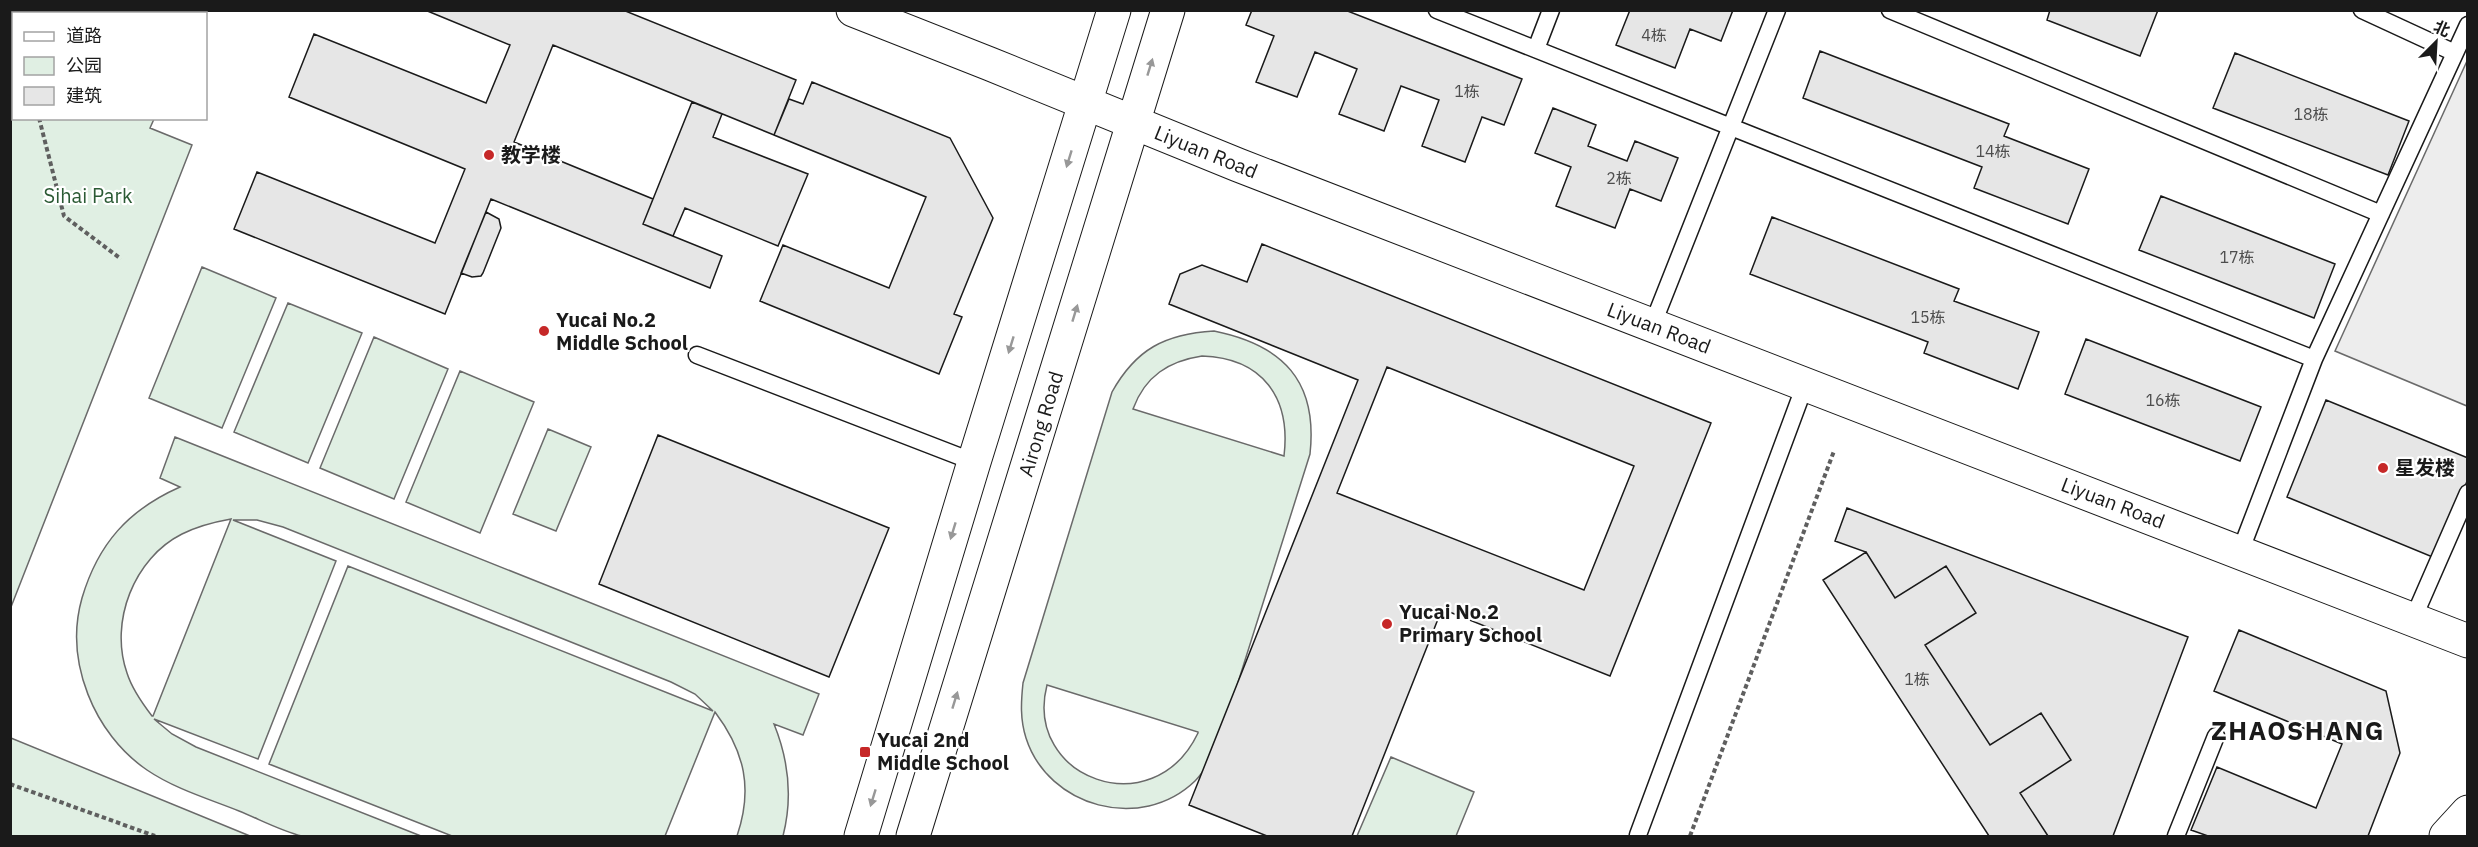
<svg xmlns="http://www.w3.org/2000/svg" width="2478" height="847" font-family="'IBM Plex Sans','Noto Sans SC',sans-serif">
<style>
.green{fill:#e0efe3;stroke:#6a6a6a;stroke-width:1.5;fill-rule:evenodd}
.parking{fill:#ededed;stroke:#6a6a6a;stroke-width:1.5}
.building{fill:#e6e6e6;stroke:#1a1a1a;stroke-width:1.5;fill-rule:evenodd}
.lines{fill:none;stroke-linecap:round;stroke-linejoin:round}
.service-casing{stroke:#1a1a1a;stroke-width:19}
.minor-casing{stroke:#1a1a1a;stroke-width:35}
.tertiary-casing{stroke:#1a1a1a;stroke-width:35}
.path{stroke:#5f5f5f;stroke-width:4;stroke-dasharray:4.5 3;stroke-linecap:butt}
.service{stroke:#fff;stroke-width:16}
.minor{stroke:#fff;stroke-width:33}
.tertiary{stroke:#fff;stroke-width:33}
.oneway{fill:#989898}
.poi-dot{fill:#c62828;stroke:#fff;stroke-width:2}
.labels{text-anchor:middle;stroke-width:4.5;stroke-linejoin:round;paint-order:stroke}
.number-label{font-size:16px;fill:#4d4d4d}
.street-label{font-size:20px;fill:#1a1a1a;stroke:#fff}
.poi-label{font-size:20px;font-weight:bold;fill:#1a1a1a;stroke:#fff;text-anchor:start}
.park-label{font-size:20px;fill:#2b5a34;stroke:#fff}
.district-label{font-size:26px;font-weight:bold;letter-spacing:1.5px;fill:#1a1a1a;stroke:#fff}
</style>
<rect width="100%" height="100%" fill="#fff"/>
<path class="green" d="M10 11H195L194 14H14V118L154 119 150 128 192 145 11 607Z
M202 267 276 298 222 428 149 398Z
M288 303 362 333 308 463 234 432Z
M1214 331C1283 345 1318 381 1310 454L1218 746C1211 759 1205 771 1195 781 1141 833 1048 807 1026 738 1020 719 1021 702 1023 683L1112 392C1136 349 1165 334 1214 331ZM1202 356C1263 358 1291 398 1284 456L1133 409C1145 376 1169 361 1202 356ZM1047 685 1198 732V733C1153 827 1023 778 1047 685Z
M374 337 448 369 394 499 320 468Z
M460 371 534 402 480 533 406 502Z
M548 429 591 447 556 531 513 514Z
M175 437 819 694 803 735 774 724C789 761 793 797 783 836H737C753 789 745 752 715 712L665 836H452L269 764 348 566 713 711 695 694 671 682 283 527 257 520H233L336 561 258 759 154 719 172 734 196 747 421 836C393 837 366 836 339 836 327 836 313 839 302 836 281 831 259 819 239 811 209 799 175 789 147 770 94 734 64 661 82 598 98 544 128 510 180 487L160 478ZM231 519 153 716H152C142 703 132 689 127 673 109 622 134 558 182 534 198 526 214 522 231 519Z
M10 738H11L250 836H11Z
M1391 757 1474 792 1456 836H1357Z"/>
<path class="parking" d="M2467 61V406L2335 351Z"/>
<path class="building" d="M425 10H623L796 80 774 135 553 45 514 142 653 199 643 224 722 256 710 288 491 199 445 314 234 229 257 172 435 243 465 169 289 97 314 34 486 103 510 45Z
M1252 10H1345L1522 79 1504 125 1482 117 1465 162 1422 146 1439 100 1401 86 1384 131 1339 114 1357 69 1315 52 1297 97 1256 82 1274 36 1246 25Z
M1630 10H1733L1721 41 1690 29 1675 68 1616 45Z
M2050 10H2158L2140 56 2047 20Z
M1820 51 2009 124 2004 136 2089 169 2068 224 1974 188 1982 167 1803 98Z
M2235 53 2409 121 2388 175 2213 108Z
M812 82 950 138 993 218 954 314 962 317 939 374 760 301 783 245 889 288 926 197 774 135 789 99 803 104Z
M692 102 722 114 713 137 808 174 778 246 685 208 673 236 643 224Z
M1553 108 1596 125 1588 146 1627 161 1635 141 1678 158 1661 201 1630 189 1615 228 1556 206 1571 167 1535 153Z
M2161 196 2335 264 2314 318 2139 250Z
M486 212 499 219 501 228 483 273 481 276 472 277 461 273Z
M1772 217 1959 289 1954 301 2039 332 2018 389 1924 353 1928 342 1750 274Z
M1262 244 1711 423 1610 676 1442 609 1352 836H1267L1189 805 1358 380 1169 304 1180 274 1202 265 1247 282ZM1387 367 1634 466 1584 590 1337 493Z
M2086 339 2261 407 2240 461 2065 394Z
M2326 400 2468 458V479L2435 558 2287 497Z
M658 435 889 528 829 677 599 584Z
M1847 508 2188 637 2113 836H2048L2020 793 2071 760 2041 713 1990 745 1925 645 1976 613 1946 566 1895 598 1866 552 1835 541Z
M1866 552 1895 598 1946 566 1976 613 1925 645 1990 745 2041 713 2071 760 2020 793 2048 836H1989L1823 580Z
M2239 630 2386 691 2400 753 2368 836H2208L2191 830 2217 767 2316 808 2342 744 2214 691Z"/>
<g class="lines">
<g class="service-casing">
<path id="service" d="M1437 10 2314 359
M1890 10 2381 214
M2362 10 2455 53
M1536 49 1551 10
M1652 326 1777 10
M697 355 974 462
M2240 552 2314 359 2468 25
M2413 619 2468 493
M1638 835 1805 385
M2176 836 2216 736"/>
</g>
<g class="minor-casing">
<path id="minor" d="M2446 836 2468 812"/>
</g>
<g class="tertiary-casing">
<path id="tertiary" d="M853 10 990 64 1238 165 2468 641
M861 836 974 462 1114 10
M913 836 1168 10"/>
</g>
<path class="path" d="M17 10 18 14
M39 118 64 216 121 259
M10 784 155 836
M1690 836 1834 451"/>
<use href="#service" class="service"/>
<use href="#minor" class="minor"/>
<use href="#tertiary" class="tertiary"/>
</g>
<defs><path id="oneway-solid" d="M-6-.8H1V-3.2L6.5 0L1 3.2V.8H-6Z" transform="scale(1.5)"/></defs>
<g class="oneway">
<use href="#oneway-solid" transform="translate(1150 67) rotate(-73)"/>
<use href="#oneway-solid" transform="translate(1069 159) rotate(107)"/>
<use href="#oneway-solid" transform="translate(1075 313) rotate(-73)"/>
<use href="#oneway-solid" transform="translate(1011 345) rotate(107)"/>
<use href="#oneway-solid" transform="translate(953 531) rotate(107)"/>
<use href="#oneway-solid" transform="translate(955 700) rotate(-73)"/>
<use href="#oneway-solid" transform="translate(873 798) rotate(107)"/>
</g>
<g class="poi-dot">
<circle cx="489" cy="155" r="6"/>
<circle cx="544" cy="331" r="6"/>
<circle cx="2383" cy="468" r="6"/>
<circle cx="1387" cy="624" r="6"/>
<rect x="859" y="746" width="12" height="12" rx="3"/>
</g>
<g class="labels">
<g class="number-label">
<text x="1654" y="41">4栋</text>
<text x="1467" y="97">1栋</text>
<text x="2311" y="120">18栋</text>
<text x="1993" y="157">14栋</text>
<text x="1619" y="184">2栋</text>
<text x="2237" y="263">17栋</text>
<text x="1928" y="323">15栋</text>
<text x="2163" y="406">16栋</text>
<text x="1917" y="685">1栋</text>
</g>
<g class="street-label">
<text transform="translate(1206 152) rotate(22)" y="7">Liyuan Road</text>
<text transform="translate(1659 328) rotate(21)" y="7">Liyuan Road</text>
<text transform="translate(1041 424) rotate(-73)" y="7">Airong Road</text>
<text transform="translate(2113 503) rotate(21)" y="7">Liyuan Road</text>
</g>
<g class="poi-label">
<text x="501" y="162">教学楼</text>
<text x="556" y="327">Yucai No.2<tspan x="556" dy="23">Middle School</tspan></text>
<text x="2395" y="475">星发楼</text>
<text x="1399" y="619">Yucai No.2<tspan x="1399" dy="23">Primary School</tspan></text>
<text x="877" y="747">Yucai 2nd<tspan x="877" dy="23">Middle School</tspan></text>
</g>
<g class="park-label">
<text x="88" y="203">Sihai Park</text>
</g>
<g class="district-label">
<text x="2298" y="740">ZHAOSHANG</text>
</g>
</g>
<rect width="2478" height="847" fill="none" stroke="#1a1a1a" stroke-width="24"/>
<rect x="12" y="12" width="195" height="108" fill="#ffffff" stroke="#a3a3a3" stroke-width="1.5"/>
<rect x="24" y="32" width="30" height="9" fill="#ffffff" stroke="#a3a3a3" stroke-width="1.5"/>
<text x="66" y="42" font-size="18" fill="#1a1a1a">道路</text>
<rect x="24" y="57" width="30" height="18" fill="#e0efe3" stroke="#a3a3a3" stroke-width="1.5"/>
<text x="66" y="72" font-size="18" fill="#1a1a1a">公园</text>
<rect x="24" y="87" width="30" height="18" fill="#e6e6e6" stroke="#a3a3a3" stroke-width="1.5"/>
<text x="66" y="102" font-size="18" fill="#1a1a1a">建筑</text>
<g transform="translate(2436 42) rotate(24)" stroke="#ffffff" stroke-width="4.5" paint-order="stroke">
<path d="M0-4.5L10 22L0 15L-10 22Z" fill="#1a1a1a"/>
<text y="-9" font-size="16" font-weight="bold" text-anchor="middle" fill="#1a1a1a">北</text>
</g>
</svg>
